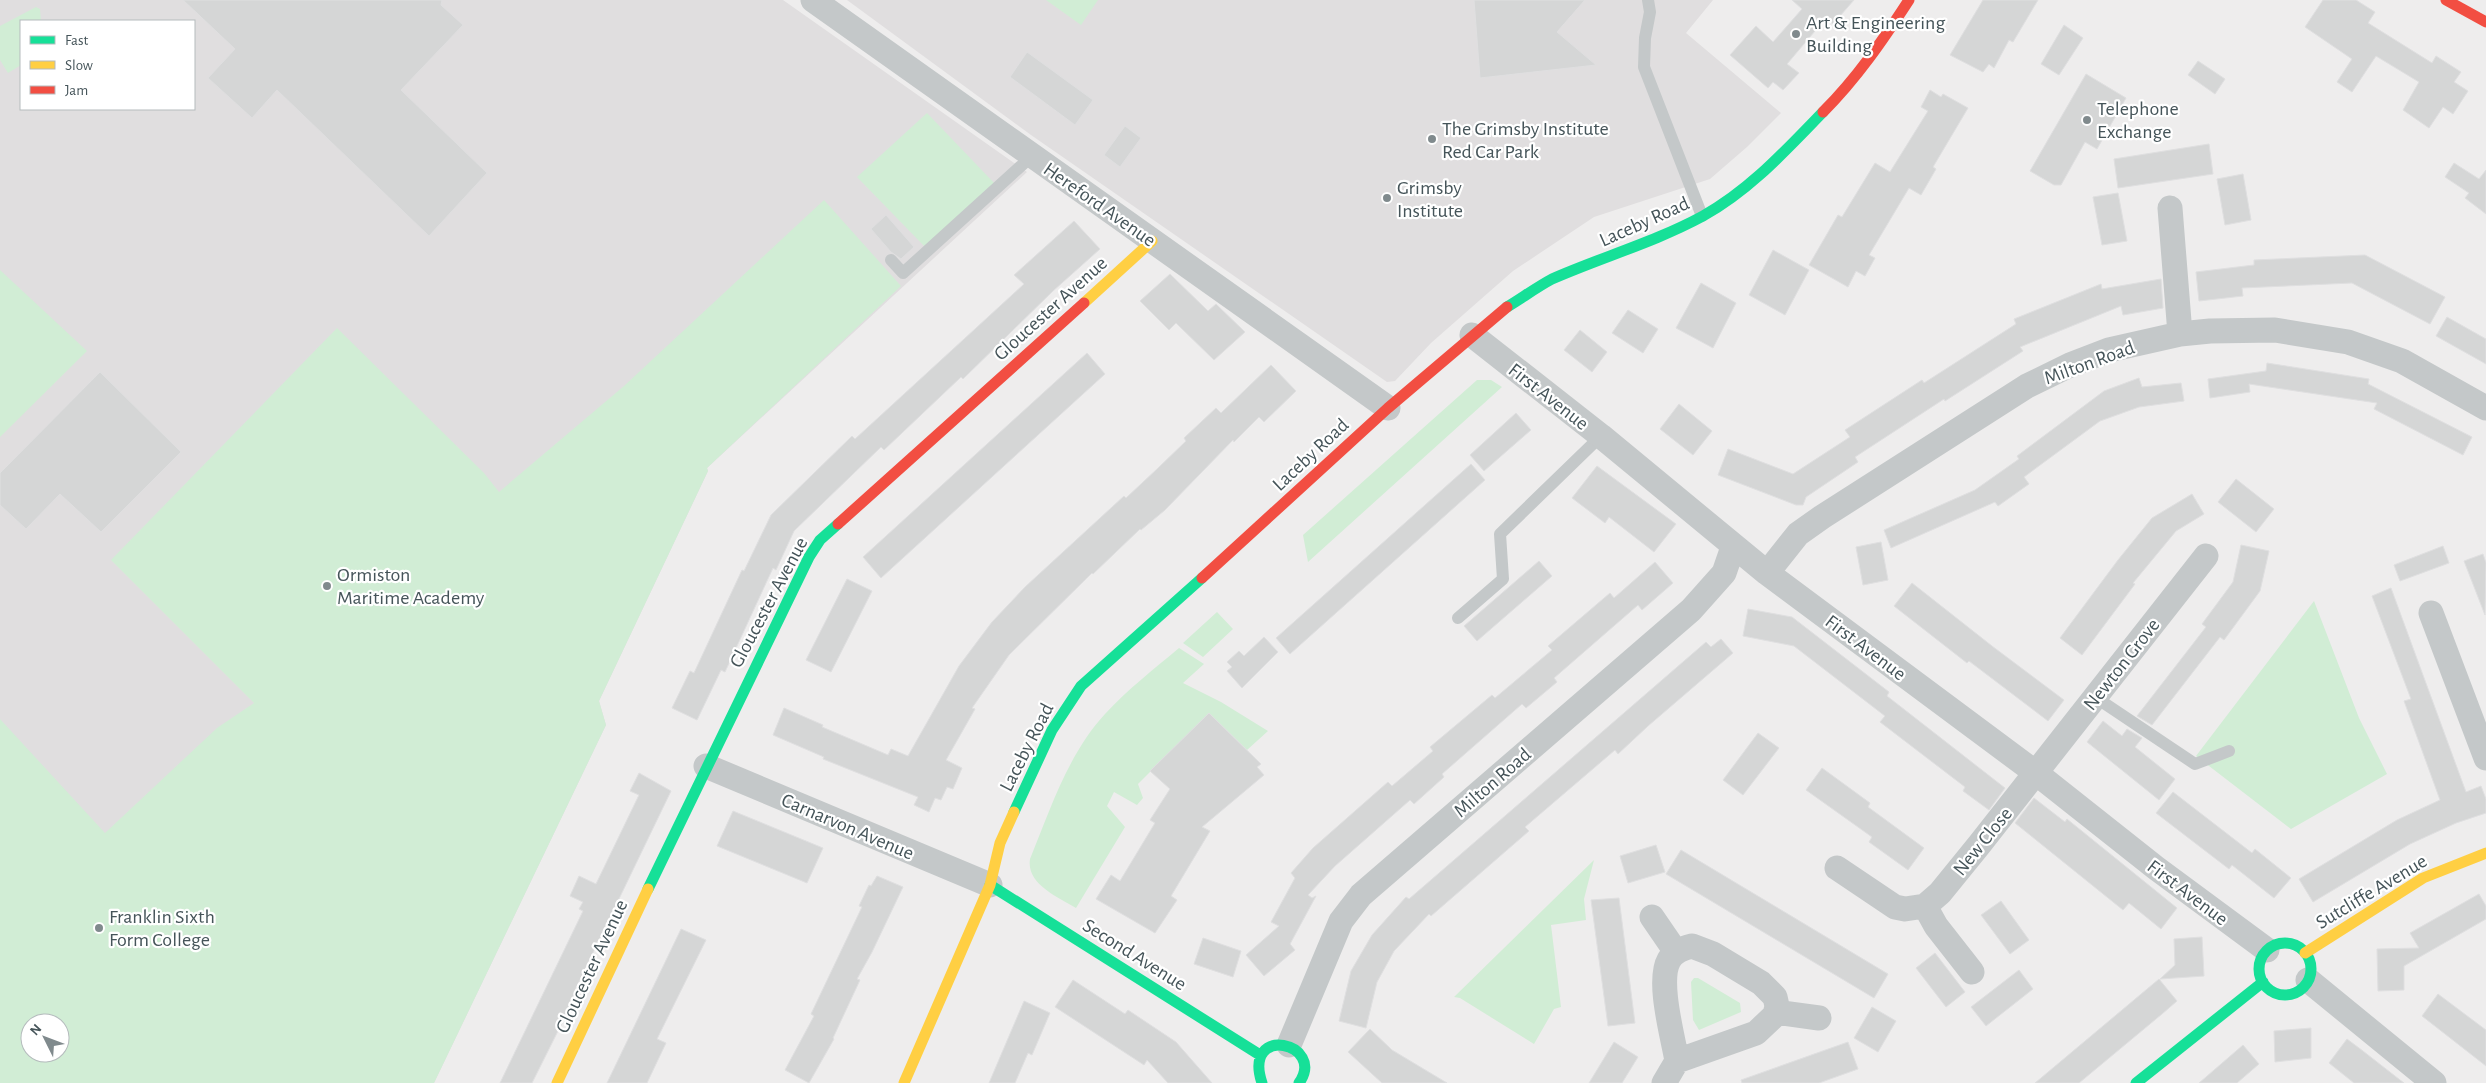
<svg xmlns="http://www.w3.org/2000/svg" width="2486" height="1083" font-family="'Alegreya Sans',sans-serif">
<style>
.education{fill:#e0dedf;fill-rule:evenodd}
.green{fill:#d1edd5;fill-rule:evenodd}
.building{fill:#d5d6d6;stroke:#dfdfe0}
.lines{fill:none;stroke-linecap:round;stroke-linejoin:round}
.lane{stroke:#c4c8c9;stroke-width:12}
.street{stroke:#c4c8c9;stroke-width:25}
.fast{stroke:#16e098;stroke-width:11}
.slow{stroke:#ffcf43;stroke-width:11}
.jam{stroke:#f24e42;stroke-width:11}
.poi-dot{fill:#808a8d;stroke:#fff;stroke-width:2}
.labels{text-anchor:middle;stroke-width:4.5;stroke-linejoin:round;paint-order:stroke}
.poi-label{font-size:20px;fill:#455459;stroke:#fff;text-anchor:start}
.street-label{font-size:20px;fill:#455459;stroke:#fff}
</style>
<rect width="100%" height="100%" fill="#eeeded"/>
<path class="education" d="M0 0H783L1027 172 707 468 708 471 599 701 606 725 434 1083H0ZM21 21H194V109H21ZM30 1023H60V1053H30Z
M847 0H1713L1686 33 1781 113 1747 147 1710 179 1594 217 1513 271 1431 343 1395 381 1387 382 1031 135Z"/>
<path class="green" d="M1046 0H1098L1081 25Z
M36 7 40 9 41 21H21V65L8 73 0 60V26Z
M927 113 996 185 927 249 857 177Z
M824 200 901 286 707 468 708 471 599 701 606 725 434 1083H0V719L105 833 217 728 254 703 111 560 337 328 484 473 499 492 624 386ZM30 1023H60V1053H30Z
M0 270 87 351 0 437Z
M1477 380H1491L1502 387 1308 562 1303 535Z
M2314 601 2359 718 2387 774 2291 829 2196 756Z
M1217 612 1233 629 1203 657 1183 643Z
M1179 648 1204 664 1183 683 1221 702 1268 731 1247 750 1209 713 1138 784 1143 798 1137 805 1114 792 1107 806 1125 827 1076 908C1058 897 1026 884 1030 859 1050 810 1068 754 1105 714 1127 690 1154 669 1179 648Z
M1594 860 1584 899 1586 920 1551 925 1561 1007 1554 1009 1534 1044 1460 998 1454 997Z
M1694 978H1698L1740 1003 1741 1012 1699 1030 1693 1020 1691 982Z"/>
<path class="building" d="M183 0H442L441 5 463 25 401 90 487 173 429 236 277 90 252 118 208 78 235 49Z
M1474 0H1585L1557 32 1596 65 1480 78Z
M1792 0H1854L1833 24 1826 18 1787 64 1799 73 1783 90 1773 82 1768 88 1730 55 1756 26 1773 42 1802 9Z
M1983 0H2038L2013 42 2009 40 1994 68 1989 64 1983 72 1950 55Z
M2323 0H2356L2375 12 2368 23 2432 63 2436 56 2461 72 2454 82 2468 91 2453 114 2443 107 2429 128 2403 110 2419 82 2376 56 2352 92 2337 82 2352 59 2305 27Z
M2064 25 2083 38 2059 75 2041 64Z
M1027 52 1093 100 1075 125 1010 77Z
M2198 61 2225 79 2215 94 2188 75Z
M2086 74 2126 98 2097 149 2085 142 2061 185H2054L2030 171Z
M1930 90 1941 97 1943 94 1968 108 1933 167 1936 169 1921 195 1909 188 1869 255 1875 258 1865 276 1856 271 1848 287 1809 265 1838 215 1842 217 1875 163 1890 172 1928 111 1921 107Z
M1125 126 1141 138 1120 167 1104 155Z
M2209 144 2213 174 2118 188 2114 159Z
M2454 163 2479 179 2486 170V214L2465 198 2469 193 2445 177Z
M2243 174 2251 220 2225 225 2217 179Z
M2118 193 2127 241 2102 245 2093 197Z
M886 215 914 247 901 259 891 252 871 229Z
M1074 221 1100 249 1053 291 963 379 961 377 884 450 881 447 794 531 776 570 773 568 725 672 721 670 697 720 672 708 690 671 694 673 742 570 744 571 771 515 852 436 855 439 1024 284 1014 275Z
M1773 250 1809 270 1785 315 1749 295Z
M2365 255 2445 297 2430 324 2352 283 2242 288 2243 296 2199 301 2196 272 2254 265V260Z
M1170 274 1208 311 1216 304 1245 332 1214 360 1176 323 1169 330 1140 301Z
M2161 279 2163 308 2123 315 2121 306 2020 347 2023 351 1945 401 1944 399 1855 457 1858 462 1806 497 1803 505H1796L1718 475 1728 449 1793 474 1850 437 1845 430 1922 380 1924 383 2016 324 2014 319 2101 284 2102 289Z
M1701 283 1736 303 1713 348 1676 328Z
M1628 310 1658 329 1643 353 1612 333Z
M2447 317 2486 339V364L2436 336Z
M1580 330 1607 352 1592 372 1564 350Z
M1087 353 1105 374 881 578 863 557Z
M2267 363 2369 379 2368 384 2472 437 2463 455 2374 409 2377 403 2249 384 2250 392 2210 398 2208 379 2266 371Z
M1271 365 1296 391 1264 422 1259 417 1234 442 1233 440 1165 510 1141 530 1140 529 1093 574 1092 573 1009 655 972 708 975 709 946 760 962 768 953 789 947 787 941 800 935 798 929 812 914 805 918 797 823 759 824 757 773 735 784 708 823 725 822 727 888 755 891 749 908 756 959 666 992 622 1025 587 1124 496 1126 498 1157 469 1186 441 1184 438 1216 408 1221 413Z
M100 372 181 452 101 532 60 494 26 529 0 505V473Z
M2139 378 2142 387 2181 383 2184 401 2139 407 2100 421 2024 477 2029 484 1998 506 1995 502 1891 548 1884 530 1975 490 2019 459 2017 456 2104 391Z
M1679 404 1712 431 1693 455 1660 429Z
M1516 413 1531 430 1484 471 1470 455Z
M1471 464 1485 480 1290 654 1276 638Z
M1597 466 1676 524 1654 552 1609 517 1605 523 1572 498Z
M2236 479 2274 509 2256 532 2218 502Z
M2192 494 2204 514 2176 531 2133 583 2135 584 2082 655 2060 638 2118 560 2152 518Z
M1881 542 1888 580 1863 585 1856 547Z
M2241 545 2269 551 2260 591 2224 640 2220 637 2152 725 2137 716 2206 627 2202 624 2233 582Z
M2443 546 2449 563 2400 581 2394 565Z
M2483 554 2486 563 2485 615 2464 561Z
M1539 561 1552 576 1477 641 1464 626Z
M1655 562 1673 583 1642 610 1638 605 1554 678 1557 682 1526 708 1522 704 1442 774 1444 777 1414 804 1410 800 1335 866 1308 895 1312 898 1316 896 1290 944 1295 950 1264 976 1246 955 1279 926 1271 922 1295 878 1291 873 1313 848 1388 782 1392 786 1433 751 1430 747 1492 695 1495 698 1552 650 1548 646 1610 593 1614 598Z
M847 579 872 591 831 672 806 660Z
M1912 583 1992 646 2064 700 2048 721 1969 661 1967 663 1894 606Z
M2391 588 2466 792 2481 786 2486 799V813L2456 823 2410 844 2313 902 2299 879 2397 820 2440 800 2404 701 2411 699 2372 596Z
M1748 609 1792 617 1889 692 1887 696 2005 788 1989 810 1963 791 1965 787 1880 722 1885 716 1794 646 1743 636Z
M1264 637 1278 652 1242 688 1227 671 1232 667 1227 662 1239 651 1244 656Z
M1721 639 1733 653 1648 726 1618 754 1615 750 1525 827 1529 831 1431 916 1429 914 1394 951 1377 982 1366 1028 1339 1021 1351 971 1372 935 1406 897 1409 899 1706 642 1711 647Z
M1209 713 1261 764 1257 767 1264 775 1202 827 1210 831 1171 896 1177 900 1155 933 1096 899 1111 875 1120 881 1155 823 1150 820 1170 789 1150 771Z
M2103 721 2122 736 2127 729 2142 738 2135 747 2175 779 2159 800 2087 742Z
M1758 733 1779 748 1743 795 1723 780Z
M1822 768 1870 803 1868 807 1924 848 1908 870 1869 842 1872 837 1806 790Z
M639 773 671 791 575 990 578 991 532 1083H500L583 911 579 909 583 902 570 896 579 876 596 884 639 795 630 791Z
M2173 792 2252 853 2255 849 2291 878 2274 898 2232 865 2229 869 2156 813Z
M2034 798 2065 822 2067 819 2177 908 2161 929 2129 903 2123 910 2015 823Z
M733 811 823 848 807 883 717 846Z
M1656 845 1665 872 1628 883 1620 856Z
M1681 850 1888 974 1874 998 1666 874Z
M877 876 903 887 872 952 857 979 860 980 833 1038 834 1039 809 1083 785 1070 814 1016 811 1014 862 907 859 906 869 885 871 886Z
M2479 894 2486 906V919L2404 966V990L2378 991 2377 949 2419 948 2410 933Z
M1619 898 1635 1023 1608 1026 1591 900Z
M2001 901 2029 940 2010 954 1981 915Z
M681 929 706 940 657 1039 666 1043 647 1083H607Z
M2202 937 2204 976 2160 979 2175 965 2174 939Z
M1203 938 1241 951 1233 977 1194 964Z
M1935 953 1965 992 1946 1007 1916 968Z
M2019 970 2033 989 1986 1026 1971 1007Z
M2159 979 2177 1001 2162 1014 2079 1083H2035Z
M1073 980 1125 1014 1128 1010 1176 1042 1212 1083H1168L1147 1060 1144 1065 1055 1007Z
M2438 994 2486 1030V1066L2422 1016Z
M1024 1001 1050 1013 1032 1055 1028 1053 1015 1083H989Z
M1872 1007 1896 1021 1878 1052 1854 1038Z
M2311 1028V1058L2275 1062 2274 1031Z
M1370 1029 1392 1050 1447 1083H1382L1348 1052Z
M2347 1039 2363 1051 2404 1083H2354L2329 1063Z
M1614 1042 1638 1057 1622 1083H1589Z
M1848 1042 1858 1069 1819 1083H1742L1741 1080Z
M2243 1045 2259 1064 2237 1083H2199Z"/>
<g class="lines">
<path class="lane" d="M1648 0 1650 12 1645 38 1644 67 1702 216
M891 260 903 273 1032 156
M1458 618 1503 579 1500 534 1601 436
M2095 697 2195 764 2229 751"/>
<path class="street" d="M813 0 1388 408
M2170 208 2180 334
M1472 335 1601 436 1767 573 2036 773 2156 868 2267 950
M1767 573 1798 534 1822 517 2027 386 2070 365 2109 350 2180 334 2210 331 2275 330 2348 342 2402 361 2486 408
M2431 613 2486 758
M706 766 990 885
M1837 868 1895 907 1905 909 1925 906 1936 926 1972 972
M1925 906 1940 893 1979 845 2206 556
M1652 917 1676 952
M1692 946 1713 954 1761 983 1775 997 1777 1006 1775 1015 1756 1033 1677 1061C1673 1037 1657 981 1669 960 1674 951 1683 948 1692 946Z
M2308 980 2434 1083
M1776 1012 1819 1018
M1289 1045 1341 921 1361 895 1691 610 1724 573 1733 547
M1664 1083 1677 1061"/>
<path class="fast" d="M1507 307C1522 298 1537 287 1552 279 1602 257 1655 242 1703 216 1750 190 1786 150 1823 112
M1014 812 1052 730 1081 686 1202 578
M990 885 1260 1055
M648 889 809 557 820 540 838 524
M2259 969a26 26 0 1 1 52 0a26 26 0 1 1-52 0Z
M1262 1083C1242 1023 1327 1043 1299 1083
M2136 1083 2263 982"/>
<path class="slow" d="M1084 303 1152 241
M2305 953 2423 878 2486 853
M557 1083 648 889
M904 1083 990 885 1000 843 1014 812"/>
<path class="jam" d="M2446 0 2486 22
M1823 112C1857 78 1883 40 1909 0
M838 524 1084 303
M1202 578 1388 408 1507 307"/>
</g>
<g class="poi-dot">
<circle cx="1796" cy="34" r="5"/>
<circle cx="2087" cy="120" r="5"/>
<circle cx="1432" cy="139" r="5"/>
<circle cx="1387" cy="198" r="5"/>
<circle cx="327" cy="586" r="5"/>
<circle cx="99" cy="928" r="5"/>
</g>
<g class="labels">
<g class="poi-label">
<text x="1806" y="29">Art &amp; Engineering<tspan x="1806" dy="23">Building</tspan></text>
<text x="2097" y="115">Telephone<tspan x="2097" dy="23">Exchange</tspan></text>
<text x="1442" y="135">The Grimsby Institute<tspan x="1442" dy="23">Red Car Park</tspan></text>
<text x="1397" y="194">Grimsby<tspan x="1397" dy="23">Institute</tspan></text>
<text x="337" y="581">Ormiston<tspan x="337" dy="23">Maritime Academy</tspan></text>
<text x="109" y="923">Franklin Sixth<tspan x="109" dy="23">Form College</tspan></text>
</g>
<g class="street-label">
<text transform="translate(1100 204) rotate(35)" y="7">Hereford Avenue</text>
<text transform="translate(1644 221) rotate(-24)" y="7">Laceby Road</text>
<text transform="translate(1050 308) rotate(-42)" y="7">Gloucester Avenue</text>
<text transform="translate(2089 362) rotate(-20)" y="7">Milton Road</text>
<text transform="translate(1549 396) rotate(38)" y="7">First Avenue</text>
<text transform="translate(1310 454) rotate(-43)" y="7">Laceby Road</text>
<text transform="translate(768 602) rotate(-62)" y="7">Gloucester Avenue</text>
<text transform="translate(1866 647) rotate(37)" y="7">First Avenue</text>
<text transform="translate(2121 664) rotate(-52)" y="7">Newton Grove</text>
<text transform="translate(1026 747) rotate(-63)" y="7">Laceby Road</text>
<text transform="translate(1492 782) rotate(-41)" y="7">Milton Road</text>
<text transform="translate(848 826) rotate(23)" y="7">Carnarvon Avenue</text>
<text transform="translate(1982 841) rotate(-51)" y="7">New Close</text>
<text transform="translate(2371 891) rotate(-31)" y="7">Sutcliffe Avenue</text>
<text transform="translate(2188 892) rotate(37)" y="7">First Avenue</text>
<text transform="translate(1135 954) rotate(32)" y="7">Second Avenue</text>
<text transform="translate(591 966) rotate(-65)" y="7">Gloucester Avenue</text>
</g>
</g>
<rect x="20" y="20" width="175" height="90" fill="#ffffff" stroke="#b5bbbd"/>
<rect x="30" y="36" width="25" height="8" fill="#16e098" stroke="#b5bbbd"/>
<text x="65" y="45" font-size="15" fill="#455459">Fast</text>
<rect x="30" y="61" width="25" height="8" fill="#ffcf43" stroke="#b5bbbd"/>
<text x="65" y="70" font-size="15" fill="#455459">Slow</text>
<rect x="30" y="86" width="25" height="8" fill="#f24e42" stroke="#b5bbbd"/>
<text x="65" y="95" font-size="15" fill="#455459">Jam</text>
<g transform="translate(45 1038) rotate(312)"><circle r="24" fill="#ffffff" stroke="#b5bbbd"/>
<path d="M0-4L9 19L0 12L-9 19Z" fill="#808a8d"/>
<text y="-8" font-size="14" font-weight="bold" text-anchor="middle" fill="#455459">N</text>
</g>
</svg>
